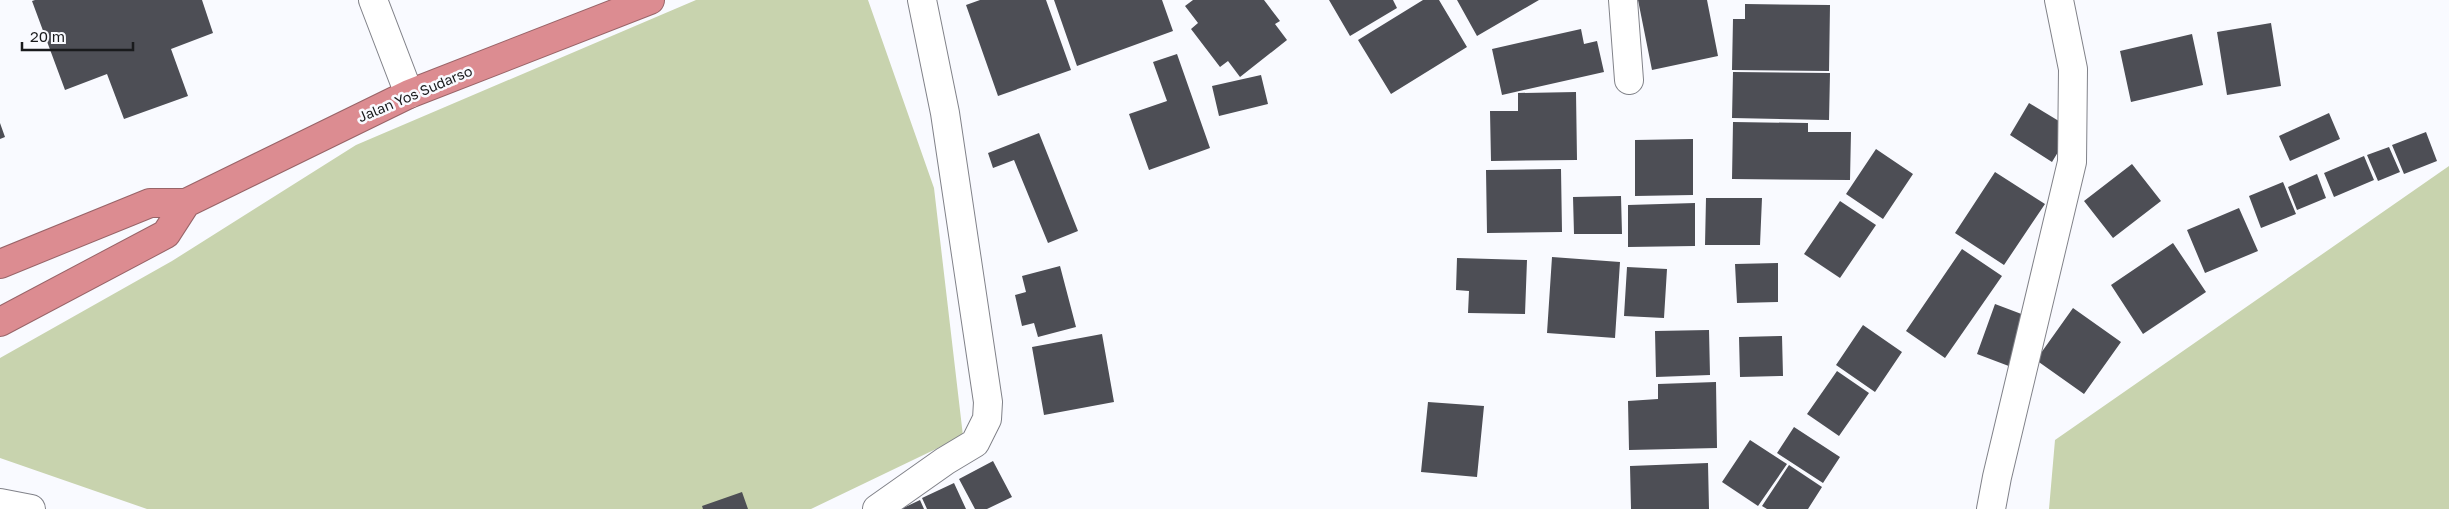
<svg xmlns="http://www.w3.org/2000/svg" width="2449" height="509" font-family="'Golos Text',sans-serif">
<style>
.green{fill:#c8d3ae}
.building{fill:#4d4e55}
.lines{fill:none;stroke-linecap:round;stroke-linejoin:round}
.minor-casing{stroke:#818289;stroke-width:30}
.highway-casing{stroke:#986468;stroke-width:30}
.minor{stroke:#fff;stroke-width:28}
.highway{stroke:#dc8c91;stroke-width:28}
.labels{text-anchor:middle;stroke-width:5;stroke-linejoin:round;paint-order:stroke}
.street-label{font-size:14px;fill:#191a1c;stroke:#f9faff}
</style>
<rect width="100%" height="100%" fill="#f9faff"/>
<path class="green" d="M696 0H868L934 188 963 436 811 509H147L0 458V358L172 261 356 145Z
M2449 166V509H2049L2055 440Z"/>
<path class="building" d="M35 0H202L213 33 171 49 188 96 124 119 107 74 65 90 32 1Z
M980 0H1046L1071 70 998 96 966 5Z
M1054 0H1162L1173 31 1077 66Z
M1193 0H1264L1280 21 1275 24 1287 40 1240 77 1228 61 1220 67 1191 29 1198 23 1185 6Z
M1329 0H1393L1397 8 1350 36Z
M1423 0H1439L1467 47 1391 94 1358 40Z
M1457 0H1539L1477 36Z
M1638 0H1707L1718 56 1652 70Z
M1745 4 1830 5 1829 71 1732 70 1733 19H1745Z
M2271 23 2281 86 2227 95 2217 32Z
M1581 29 1584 44 1597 41 1604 72 1502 95 1492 49Z
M2192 34 2203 85 2131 102 2120 51Z
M1177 54 1210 148 1149 170 1129 114 1167 101 1153 62Z
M1733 72 1830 73 1829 120 1732 118Z
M1261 75 1268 104 1219 116 1212 86Z
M1576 92 1577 160 1491 161 1490 111H1518V93Z
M2029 103 2072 129 2052 162 2010 135Z
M2329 113 2340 139 2290 161 2279 136Z
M1733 122 1808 123V132H1851L1850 180 1732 179Z
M0 123 5 137 0 139Z
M2426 132 2437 161 2404 174 2392 145Z
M1039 133 1078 231 1048 243 1014 160 993 168 988 153Z
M1693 139V195L1635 196V140Z
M2389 147 2400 172 2378 181 2367 155Z
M1876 149 1913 174 1883 219 1846 194Z
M2364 156 2374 180 2334 197 2324 173Z
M2132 164 2161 201 2113 238 2084 201Z
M1561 169 1562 232 1487 233 1486 170Z
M1995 172 2045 204 2004 265 1955 233Z
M2317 174 2326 198 2297 210 2288 187Z
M2283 182 2296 214 2261 228 2249 196Z
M1621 196 1622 234H1574L1573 197Z
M1706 198H1762L1760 245H1705Z
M1840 201 1876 225 1840 278 1804 254Z
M1695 203V246L1628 247V205Z
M2239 208 2258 251 2205 273 2187 230Z
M2173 243 2206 292 2143 334 2111 285Z
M1962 249 2002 276 1945 358 1906 331Z
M1552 257 1620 262 1615 338 1547 333Z
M1457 258 1527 260 1525 314 1468 313 1469 291 1456 290Z
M1778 263V302L1737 303 1735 264Z
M1060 266 1076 327 1038 337 1034 323 1022 326 1015 295 1026 292 1022 276Z
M1627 267 1667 269 1664 318 1624 316Z
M1995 304 2032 318 2014 368 1977 354Z
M2073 308 2121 342 2084 394 2036 360Z
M1863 325 1902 352 1875 392 1836 365Z
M1709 330 1710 375 1656 377 1655 331Z
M1102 334 1114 402 1044 415 1032 347Z
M1782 336 1783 376 1740 377 1739 337Z
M1837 371 1869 393 1839 436 1807 414Z
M1716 382 1717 448 1629 450 1628 401 1658 399V384Z
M1428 402 1484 406 1477 477 1421 472Z
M1794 427 1840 457 1823 483 1777 453Z
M1750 440 1787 464 1758 506 1722 482Z
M993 461 1012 497 987 509H975L959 479Z
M1708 463 1709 509H1631L1630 466Z
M1789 465 1822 487 1808 509H1767L1762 506Z
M954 483 966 509H927L922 498Z
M742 492 748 509H703L702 506Z
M920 500 924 509H901Z"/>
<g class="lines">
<g class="minor-casing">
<path id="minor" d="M373 0 409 94
M1623 0 1629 80
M0 503 31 509
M877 509 945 461 975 443 987 419 988 402 945 113 922 0
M1991 509 1997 477 2072 162 2073 69 2059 0"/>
</g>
<g class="highway-casing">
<path id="highway" d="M0 264 150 203H186L409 94 650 0
M0 322 166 234 186 203"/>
</g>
<use href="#minor" class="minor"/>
<use href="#highway" class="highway"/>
</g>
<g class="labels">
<g class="street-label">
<text transform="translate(415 94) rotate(-23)" y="5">Jalan Yos Sudarso</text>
</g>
</g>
<path d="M22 42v8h111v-8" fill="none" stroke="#191a1c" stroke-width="2.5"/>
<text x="30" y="42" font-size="15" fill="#191a1c" stroke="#f9faff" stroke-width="4" paint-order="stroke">20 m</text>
</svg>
